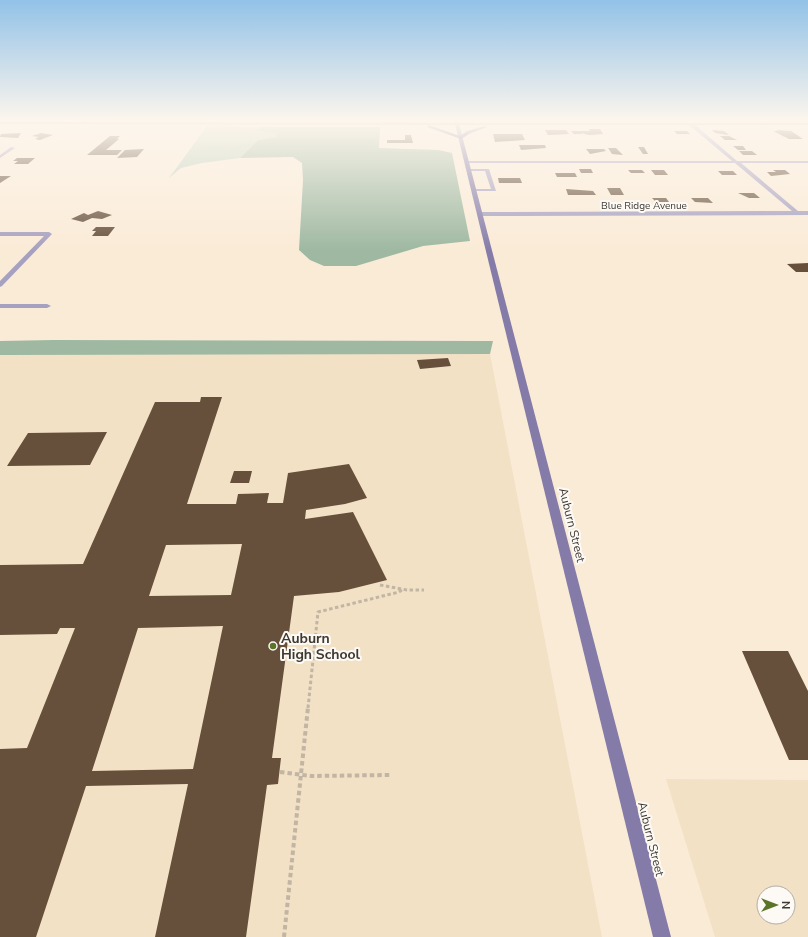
<svg xmlns="http://www.w3.org/2000/svg" width="808" height="937" font-family="'Nunito Sans',sans-serif">
<style>
.built{fill:#f3e1c6;fill-rule:evenodd}
.green{fill:#bed1c0}
.forest{fill:#9eb8a1}
.building{fill:#66503b;fill-rule:evenodd}
.lines{fill:none;stroke-linecap:round;stroke-linejoin:round}
.path-far1{stroke:#c1b5a4;stroke-width:3;stroke-dasharray:3.5 2.5;stroke-linecap:butt}
.path{stroke:#c1b5a4;stroke-width:4;stroke-dasharray:4.5 3;stroke-linecap:butt}
.lane{fill:#a6a0c1;fill-rule:evenodd}
.street{fill:#a6a0c1;fill-rule:evenodd}
.secondary{fill:#847ba9;fill-rule:evenodd}
.primary{fill:#6c5f98;fill-rule:evenodd}
.poi-dot{fill:#5b7528;stroke:#fdfaf6;stroke-width:1.5}
.labels{text-anchor:middle;stroke-width:4;stroke-linejoin:round;paint-order:stroke}
.far-street-label{font-size:10px;fill:#3f3931;stroke:#fdfaf6}
.street-label{font-size:12px;fill:#3f3931;stroke:#fdfaf6}
.near-poi-label{font-size:14px;font-weight:bold;fill:#3f3931;stroke:#fdfaf6;text-anchor:start}
</style>
<rect width="100%" height="100%" fill="#faebd7"/>
<path class="built" d="M490 354 602 937H0V355Z
M666 779 808 780V937H715ZM764 893H788V917H764Z"/>
<path class="green" d="M207 126 261 127 257 131 278 133 276 137 258 140 240 158 202 163 181 168 169 178Z"/>
<path class="forest" d="M261 127H380L379 148 439 150 452 153 470 241 423 246 356 266H324L310 260 299 250 303 180 302 163 293 157 240 158 258 140 276 137 277 133 256 131Z
M0 341 54 340 493 341 490 354 0 355Z"/>
<path class="building" d="M589 129H600L603 134 589 135 581 133 582 134H574L571 131H590Z
M545 130H566L569 134 548 135Z
M712 130 724 131 729 135 715 133Z
M776 130 791 131 803 139H789L773 131H778Z
M674 131H687L690 134H677Z
M21 133 18 138 0 137 1 134Z
M41 133 53 135 40 140 35 139 39 137 32 136Z
M493 134H522L525 140 495 142Z
M405 135H411L413 143H387V140H405Z
M110 136H120L117 139H119L106 150H122L117 155H87Z
M720 136H729L737 140H725Z
M519 145H545L546 148 521 150Z
M733 146H743L746 150H738Z
M638 147H644L648 154H643Z
M608 148H616L623 155 612 154Z
M144 149 137 157 117 158 125 150Z
M586 149H604L606 151 590 154Z
M739 151H752L757 155H743Z
M17 158H35L28 164H14L18 161H13Z
M579 169H591L593 173H581Z
M628 170H642L645 173H631Z
M651 170H664L668 175H655Z
M773 170H785L790 174 771 176 767 172H776Z
M718 171H733L737 175H722Z
M555 173H575L577 177H557Z
M0 176H11L0 183Z
M498 178H520L522 183H499Z
M607 188H620L624 195H611Z
M566 189 593 191 596 195H568Z
M738 193H754L760 198H749Z
M652 198H666L669 202H656Z
M691 198H708L713 203 695 202Z
M98 211 112 215 102 219 92 218 83 222 71 219 84 213 88 215Z
M96 227H115L108 236H92L96 231H92Z
M808 263V272H796L787 264Z
M448 358 451 366 420 369 417 360Z
M201 397H222L187 504H236L238 494 269 493 267 503H283L288 473 349 464 367 498 345 504 306 510 305 519 353 512 387 580 339 592 294 596 272 758H281L278 784 267 785 246 937H155L188 784 86 786 36 937H0V749L27 748 75 628H60L57 634 0 635V565L83 564 155 402H200ZM242 544 231 595 149 596 166 545ZM223 626 193 769 92 771 138 628Z
M107 432 90 465 7 466 28 433Z
M234 471H252L249 483H230Z
M742 651H788L808 691V760H789Z"/>
<g class="lines">
<path class="path-far1" d="M380 585 407 590H424
M308 708 318 612 399 592 403 589"/>
<path class="path" d="M280 772 311 776 391 775
M284 937 308 707"/>
<path class="lane" d="M469 169H489L496 191H472V189H491L485 171H467Z"/>
<path class="street" d="M84 120H89L84 124H82Z
M214 120H218L215 125H211Z
M689 123H693L737 161H808V163H741L798 211H808V215L480 216 477 214 480 212 792 211 735 163H467L465 162 467 161H732L689 125Z
M11 147 15 148 0 158V155Z
M0 232H49L52 234 2 286 0 287V281L44 236H0Z
M0 304H47L51 306 47 308H0Z"/>
<path class="secondary" d="M454 120H458L671 937H653Z"/>
<path class="primary" d="M0 122 808 123V125H429L460 136 467 131 485 126 487 127 471 133 461 139 427 127 429 125 0 124Z"/>
</g>
<linearGradient id="sky" x2="0" y2="1"><stop stop-color="#92c2e7"/><stop offset="0.48" stop-color="#fdf6ed"/><stop offset="1" stop-color="#fdf6ed" stop-opacity="0"/></linearGradient>
<rect width="808" height="251" fill="url(#sky)"/>
<circle class="poi-dot" cx="273" cy="646" r="4"/>
<g class="labels">
<g class="far-street-label">
<text x="644" y="209">Blue Ridge Avenue</text>
</g>
<g class="street-label">
<text transform="translate(572 525) rotate(76)" y="4">Auburn Street</text>
<text transform="translate(651 839) rotate(76)" y="4">Auburn Street</text>
</g>
<g class="near-poi-label">
<text x="281" y="643">Auburn<tspan x="281" dy="16">High School</tspan></text>
</g>
</g>
<g transform="translate(776 905) rotate(90)"><circle r="19" fill="#fdfaf6" stroke="#b1ada7"/>
<path d="M0-3L7 15L0 10L-7 15Z" fill="#5b7528"/>
<text y="-6" font-size="11" font-weight="bold" text-anchor="middle" fill="#3f3931">N</text>
</g>
</svg>
